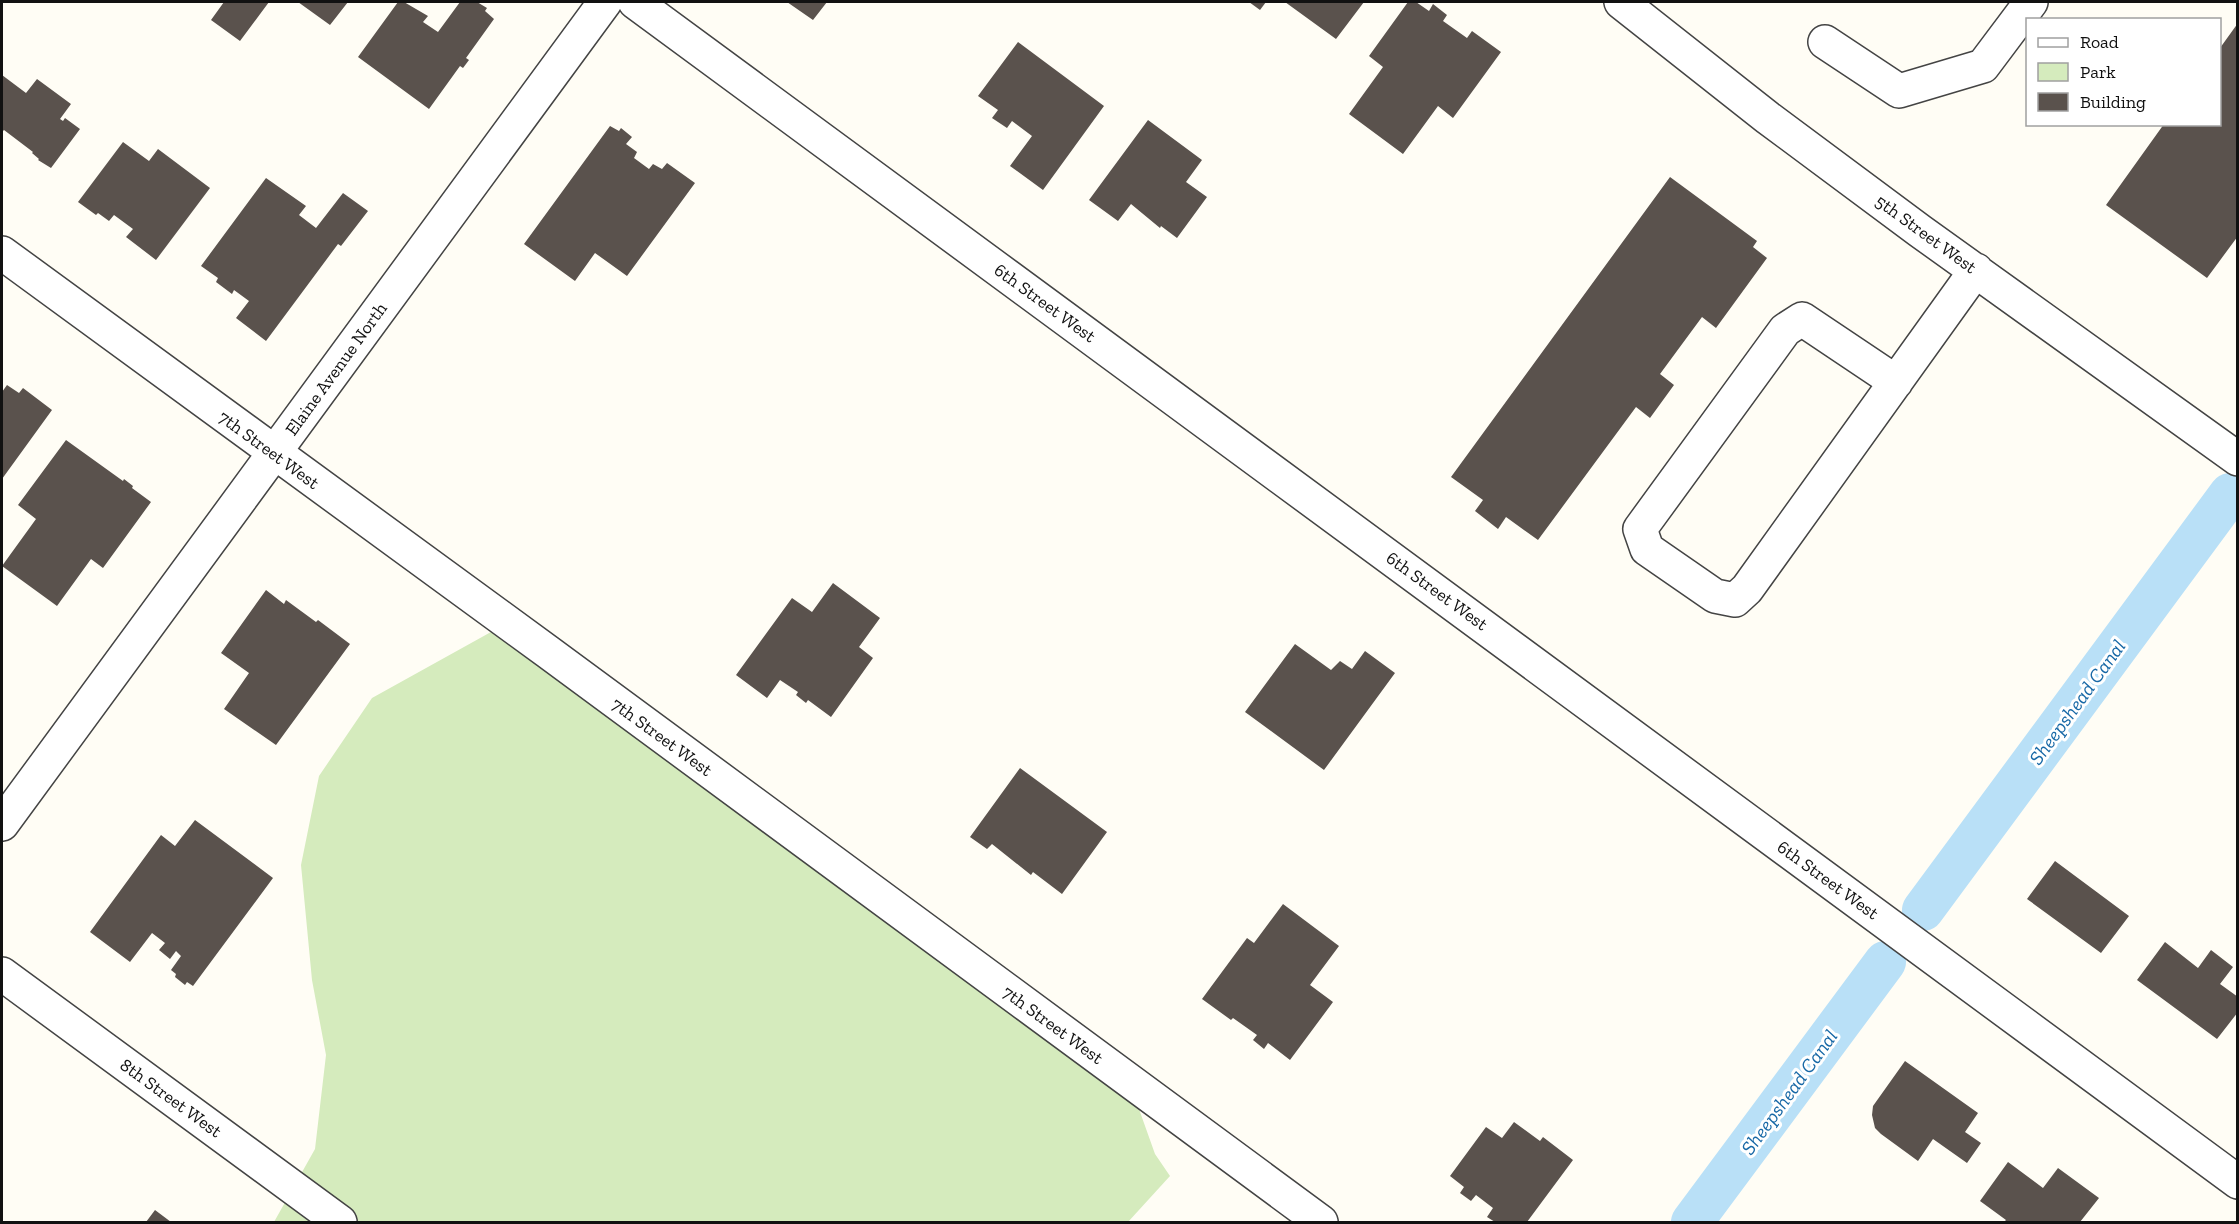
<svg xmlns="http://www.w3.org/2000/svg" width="2239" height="1224" font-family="'Zilla Slab',serif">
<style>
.green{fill:#d5ebbd}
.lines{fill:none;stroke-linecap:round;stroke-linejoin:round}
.canal{stroke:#b9e0f7;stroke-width:42}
.building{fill:#5a524d}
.minor-casing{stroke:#444;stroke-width:36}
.minor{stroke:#fff;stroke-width:33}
.labels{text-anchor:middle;stroke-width:6;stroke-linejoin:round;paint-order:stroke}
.street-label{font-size:18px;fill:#111;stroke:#fff}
.water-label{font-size:20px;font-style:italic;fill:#1768a6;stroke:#fff}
</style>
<rect width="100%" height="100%" fill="#fffdf5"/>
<path class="green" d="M500 627 1129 1081 1155 1154 1170 1176 1128 1222H274L315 1149 326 1055 312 980 301 865 319 776 372 698Z"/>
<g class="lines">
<path class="canal" d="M1923 910 2230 494
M1692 1222 1885 962"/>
</g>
<path class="building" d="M224 2H269L240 41 211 20Z
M298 2H348L330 25Z
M398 2H404L428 16 423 22 438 32 460 2 474 3 477 2 487 8 485 11 494 19 466 58 469 60 463 68 460 66 429 109 358 57Z
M787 2H827L813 20Z
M1249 2H1266L1260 10Z
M1285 2H1364L1336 39Z
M1408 2H1416L1429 11 1433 4 1447 15 1443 21 1467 38 1472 31 1501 52 1453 118 1438 106 1403 154 1349 114 1383 67 1369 56Z
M2238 23V236L2207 278 2106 205 2164 124H2220V48Z
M1018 42 1104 106 1043 190 1010 166 1032 136 1012 121 1007 128 992 118 998 110 978 96Z
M2 75 26 93 37 79 71 104 60 119 63 121 65 118 80 129 51 168 38 160 39 159 32 153 33 152 4 130 2 132Z
M1148 120 1202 160 1186 182 1207 197 1177 238 1161 226 1160 228 1131 204 1118 221 1089 200Z
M610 126 619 131 621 128 632 137 626 144 637 152 634 158 649 169 653 164 662 169 667 163 695 183 627 276 595 253 575 281 524 244Z
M123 142 149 161 158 149 210 188 156 260 126 237 133 229 114 215 109 221 98 213 96 215 78 202Z
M1670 177 1757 241 1753 247 1767 258 1716 328 1702 317 1660 374 1674 385 1650 418 1636 407 1538 540 1506 517 1498 529 1475 511 1483 500 1451 477Z
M266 178 306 206 299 215 316 228 343 193 368 211 341 246 338 244 266 341 236 318 249 301 234 290 232 294 216 282 218 278 201 266Z
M7 385 19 393 23 388 52 410 2 479V392Z
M66 440 123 481 124 479 133 486 132 488 151 502 103 568 91 559 57 606 2 566 36 519 18 505Z
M833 583 880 618 859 647 873 658 831 717 808 700 806 703 796 695 798 692 780 680 767 698 736 675 792 598 812 612Z
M266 590 284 604 286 600 316 622 318 620 350 644 276 745 224 709 249 673 221 653Z
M1295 644 1331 670 1340 661 1352 669 1365 651 1395 673 1324 770 1245 712Z
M1020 768 1107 832 1062 894 1033 872 1031 875 992 844 987 849 970 837Z
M195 820 273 878 193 986 187 982 185 985 175 977 176 974 171 970 181 956 176 951 170 959 159 950 165 943 152 933 130 962 90 932 161 835 175 846Z
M2055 861 2129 916 2101 953 2027 899Z
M1283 904 1339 946 1310 985 1333 1002 1290 1060 1268 1043 1264 1049 1253 1040 1257 1035 1233 1018 1231 1020 1202 999 1247 938 1254 943Z
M2165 942 2198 968 2211 950 2233 967 2220 984 2238 997V1012L2217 1039 2137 980Z
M1905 1061 1978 1113 1965 1132 1981 1143 1967 1163 1933 1139 1918 1161 1881 1134 1875 1128 1872 1115 1873 1106Z
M1514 1122 1540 1141 1543 1137 1573 1160 1527 1222H1495L1487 1217 1493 1208 1476 1195 1471 1201 1460 1193 1464 1187 1450 1176 1486 1127 1502 1138Z
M2008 1162 2043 1188 2058 1168 2099 1198 2080 1222H2004L2006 1220 1980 1201Z
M155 1210 171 1222H146Z"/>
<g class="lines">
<g class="minor-casing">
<path id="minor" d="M635 2 2238 1182
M1621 2 1768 118 1920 231 2238 459
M1825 42 1899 91 1983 66 2031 2
M2 253 548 652 1321 1222
M1896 382 1802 319 1785 330 1640 529 1647 549 1715 596 1735 600 1747 589 1976 270
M2 824 605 2
M2 974 340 1222"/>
</g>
<use href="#minor" class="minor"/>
</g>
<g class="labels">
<g class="street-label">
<text transform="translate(1926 234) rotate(36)" y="6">5th Street West</text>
<text transform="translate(1045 303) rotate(36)" y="6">6th Street West</text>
<text transform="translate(336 369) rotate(-54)" y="6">Elaine Avenue North</text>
<text transform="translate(269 450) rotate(36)" y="6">7th Street West</text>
<text transform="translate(1437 591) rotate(36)" y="6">6th Street West</text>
<text transform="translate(662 737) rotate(36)" y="6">7th Street West</text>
<text transform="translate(1828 880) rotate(36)" y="6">6th Street West</text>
<text transform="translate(1053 1025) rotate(36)" y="6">7th Street West</text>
<text transform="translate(171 1098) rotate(36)" y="6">8th Street West</text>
</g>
<g class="water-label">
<text transform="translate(2077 702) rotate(-54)" y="7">Sheepshead Canal</text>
<text transform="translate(1789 1092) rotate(-54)" y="7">Sheepshead Canal</text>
</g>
</g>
<rect width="2239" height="1224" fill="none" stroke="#111111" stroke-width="6"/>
<rect x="2026" y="18" width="195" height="108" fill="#ffffff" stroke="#a0a0a0" stroke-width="1.5"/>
<rect x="2038" y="38" width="30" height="9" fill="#ffffff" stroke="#a0a0a0" stroke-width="1.5"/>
<text x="2080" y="48" font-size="18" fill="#111111">Road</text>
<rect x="2038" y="63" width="30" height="18" fill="#d5ebbd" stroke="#a0a0a0" stroke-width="1.5"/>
<text x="2080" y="78" font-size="18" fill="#111111">Park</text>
<rect x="2038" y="93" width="30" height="18" fill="#5a524d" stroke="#a0a0a0" stroke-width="1.5"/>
<text x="2080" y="108" font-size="18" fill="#111111">Building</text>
</svg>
